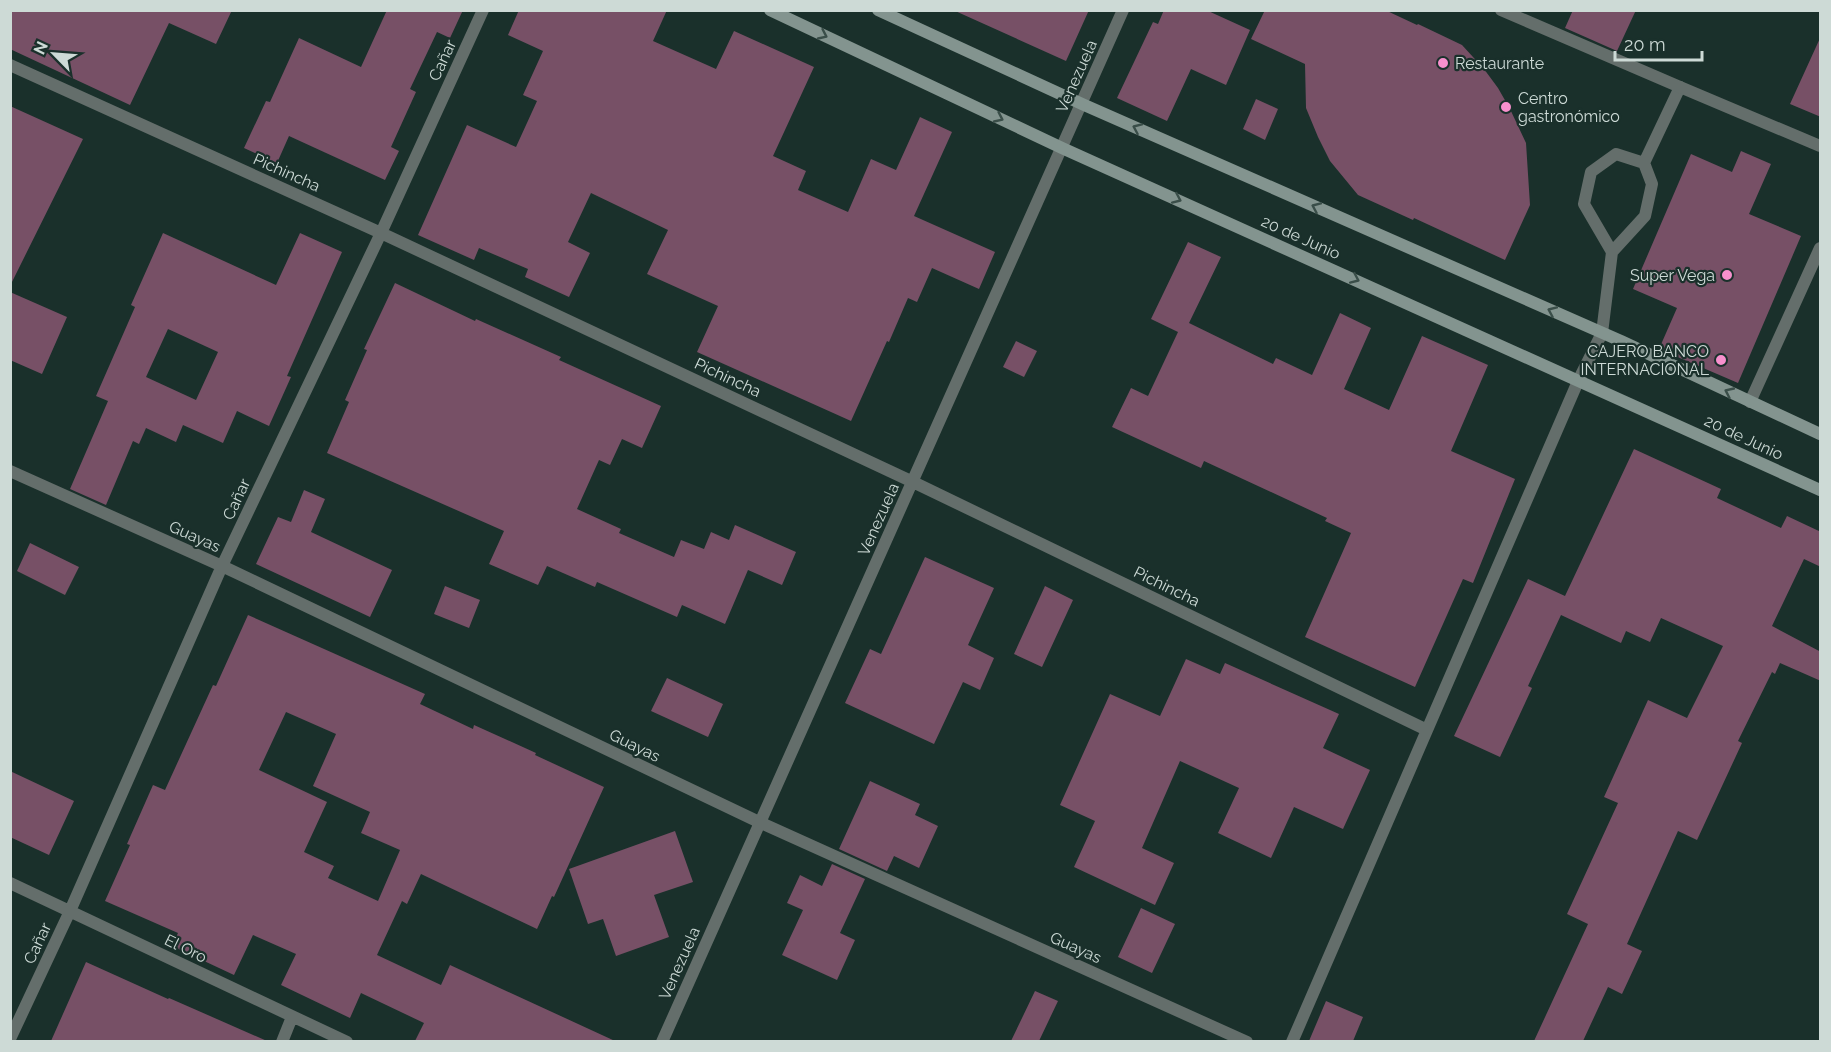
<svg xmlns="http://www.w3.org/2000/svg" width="1831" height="1052" font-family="Raleway,sans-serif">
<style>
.building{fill:#775066;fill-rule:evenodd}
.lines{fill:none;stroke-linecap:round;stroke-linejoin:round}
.lane{stroke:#646e6b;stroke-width:12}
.street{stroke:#646e6b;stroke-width:12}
.secondary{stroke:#83948f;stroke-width:12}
.oneway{stroke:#3a4e49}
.poi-dot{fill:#f790cd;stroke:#1a302b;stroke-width:2}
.labels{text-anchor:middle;stroke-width:4.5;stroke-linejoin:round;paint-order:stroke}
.street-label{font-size:16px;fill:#cddad6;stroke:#1a302b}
.poi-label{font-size:16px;fill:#cddad6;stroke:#1a302b;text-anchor:start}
</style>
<rect width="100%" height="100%" fill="#1a302b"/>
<path class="building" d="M10 10H232L216 44 169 23 130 105 10 49Z
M387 10H463L450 38 437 32 410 89 416 92 391 147 399 151 385 180 289 136 277 163 244 148 266 101 270 102 299 38 361 67Z
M519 10H667L653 41 716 69 734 31 814 67 773 156 806 171 798 190 848 212 871 159 896 170 920 117 952 132 914 216 995 252 979 289 932 268 917 302 908 298 889 342 887 341 851 421 697 352 718 306 647 274 668 230 591 193 568 242 590 253 569 297 525 277 528 269 479 248 474 260 418 235 467 125 516 147 537 101 523 95 543 51 508 35Z
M953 10H1089L1066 61Z
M1164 10H1206L1250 30 1226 85 1191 69 1167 121 1117 98 1153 22 1158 24Z
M1265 10H1385L1417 25 1418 24 1462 45 1484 69 1498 88 1510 109 1526 143 1530 205 1505 260 1414 218 1413 220 1358 195 1330 161 1318 137 1306 108 1305 64 1251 39Z
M1573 10H1636L1617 51 1565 28Z
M1821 36V117L1790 104Z
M1256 99 1278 109 1265 140 1243 129Z
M10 106 83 139 10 286Z
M1741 151 1771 164 1749 214 1801 236 1738 383 1659 349 1677 308 1633 289 1691 154 1732 172Z
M163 233 276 285 300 233 342 252 287 376 291 377 269 426 237 411 223 443 183 425 176 442 146 428 139 444 133 441 106 505 70 489 108 401 96 396 135 307 131 305ZM168 329 218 352 196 400 146 377Z
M1188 242 1221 257 1189 323 1273 364 1276 358 1312 375 1340 313 1371 328 1344 389 1389 410 1422 336 1488 365 1451 451 1515 479 1473 583 1463 579 1415 687 1305 637 1351 533 1325 521 1327 518 1204 461 1201 468 1112 427 1131 388 1148 396 1178 332 1151 319Z
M395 283 475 321 476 319 561 357 559 360 661 406 642 448 622 439 610 465 599 460 577 509 621 529 619 533 674 557 681 540 704 549 711 532 729 540 735 525 796 552 782 585 748 570 725 624 682 605 677 617 597 582 595 587 547 566 538 585 489 564 504 531 327 453 349 402 345 400 367 350 364 349Z
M10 292 67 317 42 374 10 360Z
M1016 341 1037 351 1024 377 1003 367Z
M1634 449 1721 489 1717 498 1781 528 1787 516 1821 532V567L1804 559 1772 626 1821 652V681L1780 663 1775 674 1772 672 1738 741 1742 743 1697 840 1678 831 1627 944 1642 951 1622 994 1608 987 1583 1041H1534L1588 924 1567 914 1618 803 1604 797 1648 700 1687 718 1723 646 1661 618 1650 642 1626 631 1621 643 1561 615 1528 686 1532 688 1500 757 1454 736 1528 579 1565 596Z
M304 490 325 499 311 532 392 570 370 617 256 564 278 517 291 522Z
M30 543 79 567 65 595 17 571Z
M925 557 994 588 968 645 994 658 980 690 963 682 934 744 845 703 870 649 881 654Z
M445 586 480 600 469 628 434 614Z
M1045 586 1073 600 1042 667 1014 654Z
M248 615 425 694 420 704 473 729 474 725 536 753 535 755 604 787 554 897 552 896 537 929 421 874 407 904 402 901 377 955 441 985 450 965 615 1041H415L424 1023 361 993 350 1018 281 985 296 954 253 935 234 975 172 946 178 933 105 901 130 845 127 844 153 785 165 790 213 685 216 686ZM286 712 336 734 313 786 370 812 361 833 400 850 378 901 328 878 334 866 304 852 327 802 259 770Z
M1186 659 1220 674 1225 663 1339 714 1323 748 1370 770 1343 829 1294 807 1271 858 1218 833 1239 788 1180 761 1142 848 1174 863 1155 905 1074 867 1095 821 1060 805 1110 694 1160 716Z
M667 678 723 704 708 737 651 711Z
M10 771 74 801 49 855 10 837Z
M870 781 920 804 915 815 938 826 919 868 894 856 887 871 839 849Z
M675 831 693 882 654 895 669 937 616 956 603 919 588 924 569 869Z
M832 864 865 879 840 933 855 940 837 980 782 955 803 910 787 903 800 875 822 886Z
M1141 908 1175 924 1152 973 1118 957Z
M86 962 168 999 169 998 267 1041H51Z
M1035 991 1058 1001 1039 1041H1011Z
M1326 1001 1363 1017 1353 1041H1309Z"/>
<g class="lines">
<path class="lane" d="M1612 252 1584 204 1591 172 1616 154 1644 163
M1602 333 1612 252 1645 216 1652 184 1644 163 1680 87
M1750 402 1820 248"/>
<path class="street" d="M1501 10 1680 87 1820 146
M10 65 381 233 913 482 1427 730
M10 471 222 566 759 822 1247 1042
M10 883 347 1042
M10 1039 70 911 222 566 381 233 483 10
M282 1042 292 1017
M662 1042 1123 10
M1292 1042 1579 379 1602 333"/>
<path class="secondary" d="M770 10 1062 148 1820 490
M878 10 1082 104 1621 341 1820 434"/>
</g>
<defs><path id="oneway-chevron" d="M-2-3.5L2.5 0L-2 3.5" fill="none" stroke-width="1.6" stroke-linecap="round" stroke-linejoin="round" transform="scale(1.5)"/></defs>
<g class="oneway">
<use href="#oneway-chevron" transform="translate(823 35) rotate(25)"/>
<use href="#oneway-chevron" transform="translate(999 118) rotate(25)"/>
<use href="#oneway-chevron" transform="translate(1137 128) rotate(-156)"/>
<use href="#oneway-chevron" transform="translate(1177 199) rotate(24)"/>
<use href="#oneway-chevron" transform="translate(1316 207) rotate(-156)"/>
<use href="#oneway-chevron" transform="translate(1355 279) rotate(24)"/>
<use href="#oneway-chevron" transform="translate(1552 311) rotate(-156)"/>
<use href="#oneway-chevron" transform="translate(1729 392) rotate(-155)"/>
</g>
<g class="poi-dot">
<circle cx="1443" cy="63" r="6"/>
<circle cx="1506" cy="107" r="6"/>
<circle cx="1727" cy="275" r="6"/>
<circle cx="1721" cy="360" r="6"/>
</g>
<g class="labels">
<g class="street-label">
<text transform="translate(442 60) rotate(-65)" y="6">Cañar</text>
<text transform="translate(1076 76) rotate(-66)" y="6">Venezuela</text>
<text transform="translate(287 172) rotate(24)" y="6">Pichincha</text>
<text transform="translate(1301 237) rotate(24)" y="6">20 de Junio</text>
<text transform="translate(728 377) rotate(25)" y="6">Pichincha</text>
<text transform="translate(1744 437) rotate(25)" y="6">20 de Junio</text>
<text transform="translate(236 499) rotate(-65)" y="6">Cañar</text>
<text transform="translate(878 519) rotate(-66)" y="6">Venezuela</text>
<text transform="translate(195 536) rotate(24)" y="6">Guayas</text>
<text transform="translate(1167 586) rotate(26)" y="6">Pichincha</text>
<text transform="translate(635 745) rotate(26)" y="6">Guayas</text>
<text transform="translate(37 943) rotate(-65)" y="6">Cañar</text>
<text transform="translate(1076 947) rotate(24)" y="6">Guayas</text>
<text transform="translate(186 948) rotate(26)" y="6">El Oro</text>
<text transform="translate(679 963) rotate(-66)" y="6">Venezuela</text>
</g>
<g class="poi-label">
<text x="1455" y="69">Restaurante</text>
<text x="1518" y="104">Centro<tspan x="1518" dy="18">gastronómico</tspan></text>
<text x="1715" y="281" text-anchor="end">Super Vega</text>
<text x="1709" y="357" text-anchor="end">CAJERO BANCO<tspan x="1709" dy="18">INTERNACIONAL</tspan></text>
</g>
</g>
<rect width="1831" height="1052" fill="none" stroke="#cddad6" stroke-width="24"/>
<g transform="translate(54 54) rotate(295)" stroke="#1a302b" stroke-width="4.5" paint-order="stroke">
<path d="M0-4.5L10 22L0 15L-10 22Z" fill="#cddad6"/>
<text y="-9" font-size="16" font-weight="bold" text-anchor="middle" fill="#cddad6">N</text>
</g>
<path d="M1615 51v9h87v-9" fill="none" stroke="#cddad6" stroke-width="3"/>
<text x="1624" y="51" font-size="18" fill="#cddad6" stroke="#1a302b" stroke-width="4.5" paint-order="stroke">20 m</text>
</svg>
